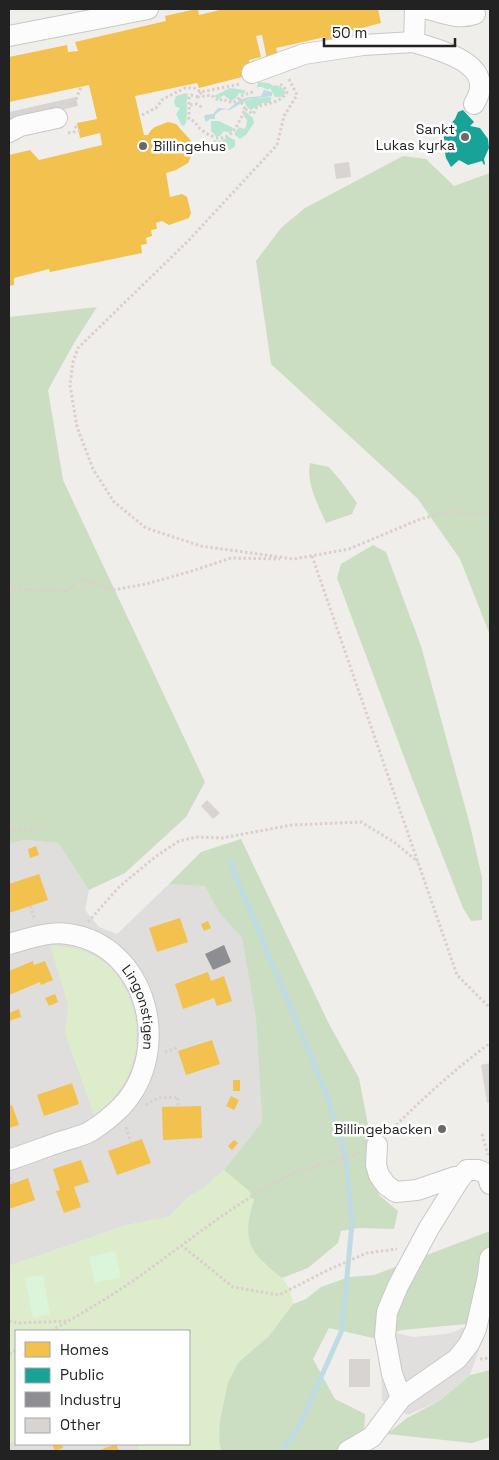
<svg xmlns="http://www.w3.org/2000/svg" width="499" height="1460" font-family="'Space Grotesk',sans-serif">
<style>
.residential{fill:#dfdedc}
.grass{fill:#ddeccb}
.forest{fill:#cbdec1}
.park{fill:#daf5da}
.pitch{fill:#b7e6d2}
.parking{fill:#e0dfde}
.water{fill:#bfdbe3}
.homes{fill:#f2c14e}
.public{fill:#17a398}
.industry{fill:#8d8d92}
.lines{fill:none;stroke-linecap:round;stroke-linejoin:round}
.stream{stroke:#bfdbe3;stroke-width:5}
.building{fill:#d7d4d2}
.minor-casing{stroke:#c9c8c7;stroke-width:22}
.path{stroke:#dccecd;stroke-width:3;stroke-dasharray:2.5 2.5;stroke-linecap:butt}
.minor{stroke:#fdfcfc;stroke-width:20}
.poi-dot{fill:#6a6968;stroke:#fff;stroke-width:2}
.labels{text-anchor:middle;stroke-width:5;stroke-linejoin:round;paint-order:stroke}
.poi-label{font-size:14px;fill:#222;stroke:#fff;text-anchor:end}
.street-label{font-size:14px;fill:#222;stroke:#fff}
</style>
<rect width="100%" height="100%" fill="#f0eeeb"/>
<path class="residential" d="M24 840 58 843 89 890 85 910 99 927 117 934 169 884 205 885 218 911 242 937 256 1019 262 1122 224 1170 204 1188 187 1198 169 1217 127 1225 9 1266V844Z
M16 1441V1444H138L139 1451H9V1443Z"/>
<path class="grass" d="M50 945C66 946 84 949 98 958 144 989 149 1060 112 1100 107 1106 100 1110 94 1115L65 1033 68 1005Z
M224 1170 249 1191 254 1200 252 1207 263 1263C280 1276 290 1280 293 1304L269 1336 257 1348 219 1441 221 1451H139L138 1444H189V1331H16V1441L9 1443V1266L127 1225 169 1217 187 1198 204 1188Z"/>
<path class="forest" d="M403 156 426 159 454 186 490 173V635L460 559 418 499 271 364 256 261 281 228 305 208Z
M97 307 74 343 48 390 63 480 205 782 186 817 125 873 89 890 58 843 24 840 9 844V317Z
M310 463 329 467 341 481 357 503 352 514 326 523C318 505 306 483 310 463Z
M373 545 386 552 421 646 470 825 482 877V920L471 921 463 908 413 781 337 578 341 564Z
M241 839 329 1024 359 1078 373 1151V1176L379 1195 398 1211 394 1229 359 1228 341 1231 338 1243 308 1268 282 1278C250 1253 241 1241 254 1200L249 1191 224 1170 262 1122 256 1019 242 938 218 911 205 886 169 884 201 852Z
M490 1231V1322L402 1330 373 1338 329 1328 313 1359 335 1399 365 1414 364 1434 335 1451H221L219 1441 220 1420 228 1383 238 1363 269 1336 293 1304 306 1299 321 1287 349 1277 374 1275Z
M490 1370V1437L472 1443 387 1434 407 1418 439 1401 470 1375Z"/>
<path class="park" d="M115 1251 121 1277 95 1283 89 1257Z
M43 1275 50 1314 33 1318 25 1278Z"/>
<path class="pitch" d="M258 82 269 83 273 86 275 85 281 87 285 91V94L281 97H275L270 88 268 90 262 87H257Z
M230 88 245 90V92L244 94 239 93 236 98 231 101 224 95 218 99 214 96Z
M186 93 188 94C185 105 189 115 185 125L182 126 176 114 180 108 176 107 174 102 176 96Z
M253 98 271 97V103H263L251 110 247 107 244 101Z
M246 112 253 118 254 123 246 135 240 139 234 134 239 127 244 129 241 132 246 127 247 120 243 115Z
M211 121H219L233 128 231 133 224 131 220 136H216L211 131Z
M229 137 235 140V146L230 150 212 143 214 140 221 141Z"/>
<path class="parking" d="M465 1327 485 1332 470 1375 439 1401 408 1415 382 1401 381 1341 385 1336 396 1333 413 1337 437 1335 451 1333Z"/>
<path class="water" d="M264 90 272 92V96L248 99 230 110C223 108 220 110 215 115V119H210L206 122 204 117 205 115 213 114 218 108 229 109C243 96 245 98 261 96Z"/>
<path class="homes" d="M196 9H198L199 15 224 9H378L381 23 343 33 344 37 326 41 325 37 276 48 278 56 267 59 262 35 256 36 261 57 249 60 251 69 246 76 199 88 197 83 135 96 144 135H148L151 130 155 127 168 122 176 124 194 144 189 148 191 156 188 163 176 170 166 173 170 197 182 194 187 197 191 213 189 218 169 225 162 221 156 223 157 229 151 230 152 236 146 238 147 244 141 245 142 253 50 272 49 269 14 278V285L9 286V155L30 150 39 160 102 145 100 133 80 138 77 123 97 119 89 85 9 102V57L67 45 68 52 78 51 75 42 166 21 165 16Z
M36 846 39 855 30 858 28 849Z
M39 874 48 900 9 913V884Z
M180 918 188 942 157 952 149 928Z
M208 921 211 928 204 931 201 924Z
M33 961 34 965 45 961 53 980 41 985 40 982 9 995V971Z
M208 972 211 981 224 976 232 1001 217 1006 214 998 183 1009 175 984Z
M55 994 58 1002 49 1006 45 998Z
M19 1009 21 1017 9 1021V1013Z
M212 1040 220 1064 186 1075 178 1051Z
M233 1080H240V1091H233Z
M72 1083 79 1104 44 1116 37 1095Z
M231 1096 239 1100 234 1110 226 1106Z
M12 1105 19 1125 9 1128V1106Z
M201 1106 202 1138 163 1140 162 1107Z
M142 1139 151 1163 117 1175 108 1151Z
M234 1140 238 1143 232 1150 228 1146Z
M81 1160 89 1182 74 1187 81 1207 64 1213 56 1191 60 1190 53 1169Z
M28 1178 35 1200 9 1209V1185Z
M52 1444H61L63 1448 55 1451Z
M116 1444 119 1451H100V1450Z"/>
<path class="public" d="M463 110 474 122 470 126 480 128 488 139 489 148 484 159 485 164 484 165 482 161 468 165 459 160 451 167 446 158 443 142 445 130 455 119 458 112Z"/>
<path class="industry" d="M224 945 231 962 213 970 205 954Z"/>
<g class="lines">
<path class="stream" d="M230 862 326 1093 346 1159 352 1223 342 1330 298 1429 281 1451"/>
</g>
<path class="building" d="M76 97 78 106 9 122V112Z
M349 162 351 177 336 179 334 164Z
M207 800 220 813 213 819 201 806Z
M490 1063V1103H487L481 1065Z
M349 1359H370V1387H349Z"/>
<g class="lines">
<g class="minor-casing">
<g id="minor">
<path d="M415 9 414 42C441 51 499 64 474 104"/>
<path d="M428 9C444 13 459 20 475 14"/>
<path d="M9 36 148 9"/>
<path d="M252 73 304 54 363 45 414 42"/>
<path d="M9 132 20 126 57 118"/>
<path id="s1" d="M9 944C27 939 48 931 68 934 148 945 174 1052 121 1107 112 1116 102 1124 91 1131 83 1136 72 1138 63 1141 45 1147 27 1154 9 1160"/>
<path d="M377 1145 376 1165 379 1175 386 1185 396 1192 417 1190 455 1177 459 1180"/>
<path d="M401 1398 392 1374 385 1336 387 1312 398 1286 429 1228 459 1180 467 1170H478L487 1174 490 1184"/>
<path d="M348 1451 372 1437 401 1398 457 1359 469 1344 476 1329 488 1276 490 1258"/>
</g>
</g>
<path class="path" d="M289 79 297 95 284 116 277 145 189 240 78 348 73 362 70 385 77 427 93 469 114 502 146 528 201 546 294 559 349 549 418 520 445 512 490 513
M201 92 198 97 211 95 219 101 222 99 233 103 243 95 253 92
M198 97 191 95 189 97V119C196 121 197 127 203 131 228 149 236 129 245 109L253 114 257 107C268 103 281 103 287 92L283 86 278 83
M239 98 245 109
M68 104 75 103
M74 104 81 87
M190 105 197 104 203 108
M142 115 156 108 163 99 185 88H194L201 92 240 84
M68 133 79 131 74 125
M312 556 457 975 490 1008
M9 589 66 591 81 579 113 590 146 584 192 571 231 558 280 559
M9 831 42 829
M30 906 34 917 36 918
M88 922 119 887 155 857 179 841 197 837 222 838 292 825 361 822 394 842 418 862
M165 1052 179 1047
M146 1105 158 1098 178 1097V1107
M126 1127 131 1143
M389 1132C421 1100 454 1070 490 1043
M482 1134 488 1155
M10 1177 13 1183
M181 1245 233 1287 279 1295 328 1270 367 1253 397 1249
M9 1321 19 1323 68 1321
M51 1331C84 1312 117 1293 148 1270 193 1238 235 1203 284 1178 308 1166 335 1163 360 1152
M9 1354 16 1350
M480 1359 490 1358"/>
<use href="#minor" class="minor"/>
</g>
<g class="poi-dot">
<circle cx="465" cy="137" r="5"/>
<circle cx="143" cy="146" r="5"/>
<circle cx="442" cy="1129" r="5"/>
</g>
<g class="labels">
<g class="poi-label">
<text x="455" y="134">Sankt<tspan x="455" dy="16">Lukas kyrka</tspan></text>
<text x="153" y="151" text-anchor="start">Billingehus</text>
<text x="432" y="1134">Billingebacken</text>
</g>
<g class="street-label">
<text dy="5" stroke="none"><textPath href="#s1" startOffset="172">Lingonstigen</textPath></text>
</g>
</g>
<rect width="499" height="1460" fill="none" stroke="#222222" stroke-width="20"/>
<rect x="15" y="1330" width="175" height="115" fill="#ffffff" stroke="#a7a7a7"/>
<rect x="25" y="1342" width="25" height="15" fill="#f2c14e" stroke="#a7a7a7"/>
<text x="60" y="1355" font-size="15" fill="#222222">Homes</text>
<rect x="25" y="1368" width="25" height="15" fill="#17a398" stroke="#a7a7a7"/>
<text x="60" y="1380" font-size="15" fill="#222222">Public</text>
<rect x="25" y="1392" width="25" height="15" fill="#8d8d92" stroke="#a7a7a7"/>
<text x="60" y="1405" font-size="15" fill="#222222">Industry</text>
<rect x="25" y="1418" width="25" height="15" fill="#d7d4d2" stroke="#a7a7a7"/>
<text x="60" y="1430" font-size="15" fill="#222222">Other</text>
<path d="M324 38v8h131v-8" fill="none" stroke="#222222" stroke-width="2.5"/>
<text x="332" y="38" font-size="15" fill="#222222" stroke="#ffffff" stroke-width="4" paint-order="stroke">50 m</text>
</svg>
